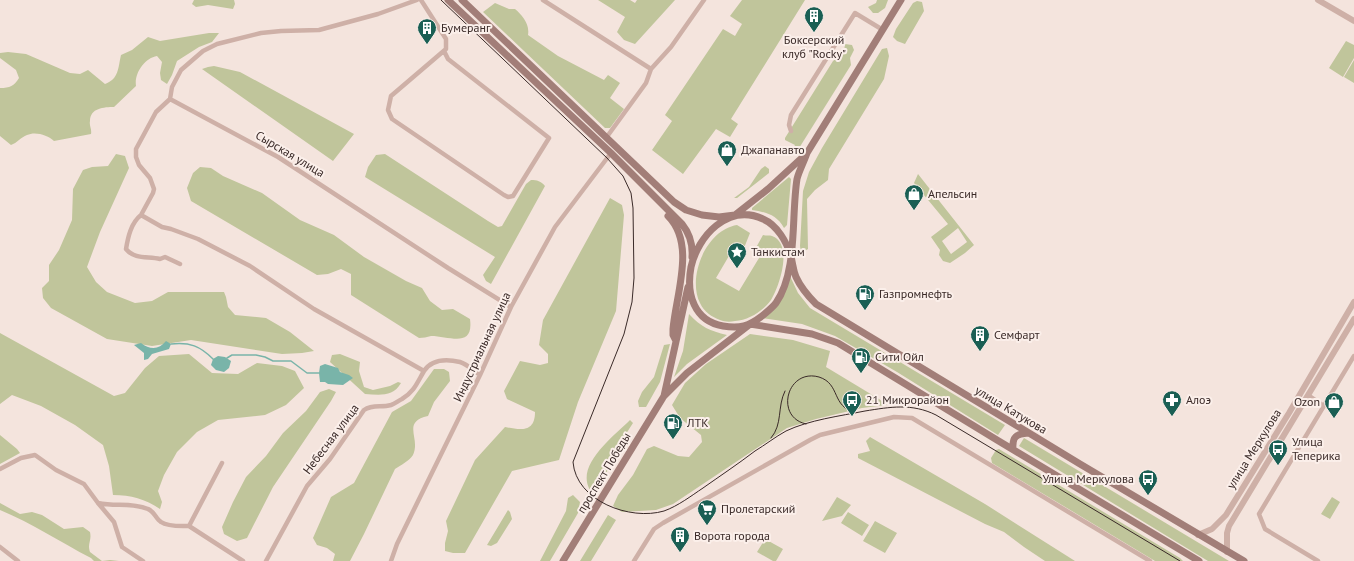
<svg xmlns="http://www.w3.org/2000/svg" width="1354" height="561" font-family="'PT Sans',sans-serif">
<style>
.green{fill:#c0c59b;fill-rule:evenodd}
.water{fill:#79b4a9}
.lines{fill:none;stroke-linecap:round;stroke-linejoin:round}
.stream{stroke:#79b4a9;stroke-width:1.5}
.minor{stroke:#ceb0a7;stroke-width:4.5}
.tertiary{stroke:#ceb0a7;stroke-width:6}
.secondary{stroke:#a27e78;stroke-width:7}
.tram{stroke:#3a2a28;stroke-width:1}
.labels{text-anchor:middle;stroke-width:4;stroke-linejoin:round;paint-order:stroke}
.poi-label{font-size:12px;fill:#3a2a28;stroke:#fbefea;text-anchor:start}
.street-label{font-size:12px;fill:#3a2a28;stroke:#fbefea}
</style>
<rect width="100%" height="100%" fill="#f4e4dd"/>
<path class="green" d="M194 0H234L235 4 233 9 208 5 196 7 192 4Z
M598 0H630L635 3 637 0H675L635 44 624 40 617 32 625 17Z
M742 0H805L731 119 738 124 730 137 716 129 683 174 652 150 672 121 665 115 723 29 735 36 742 24 730 16Z
M877 0H888L885 8 878 13H873L868 7 876 3Z
M917 1 922 2 924 11 905 44 897 41 893 37 896 29 913 3Z
M495 3 509 9H515C522 15 530 24 528 35L558 56 604 80 608 75 620 83 610 98 624 109 610 128H605L483 12Z
M209 33H219L212 42 199 47 177 61 172 75 167 84 161 80 160 73 162 62 157 56C145 58 134 73 136 86L114 107C104 107 90 108 90 121 89 126 92 129 91 134L54 141C48 135 35 131 27 135 21 137 17 143 11 145L0 136V88C10 88 14 86 19 78L16 70 0 58V53L8 52 26 54 70 73 80 74 88 70 105 84C119 79 118 68 121 55L132 50 148 37 160 41Z
M1346 41 1354 45V58L1343 77 1329 68Z
M845 44 852 45 854 50 850 58 851 65 796 153 792 150 795 145 785 140V138L833 61 844 52Z
M887 48 889 56 884 79 829 169 828 180 815 190 807 199 808 249 801 253 800 246 803 191 809 172 822 148 882 49Z
M1354 60V83L1344 77Z
M214 66 240 72 354 134 333 161 202 69 208 67Z
M116 154 125 156 129 168 100 232 87 267 96 282 107 292 135 303 152 301 168 292H224L226 297 228 307 235 315 266 318 290 332 314 351 302 353 282 354 191 340 152 346 107 339 51 308 43 298 42 288 49 281V265L59 250 72 220 73 189 83 170 92 167 108 166Z
M385 154 488 221 498 227 502 226 526 184 531 180C537 180 541 181 545 186L491 284 486 281 483 275 495 257 365 177 368 167 376 155Z
M765 166 769 169V173L737 198H734L749 187 761 169Z
M200 167 211 168 223 176 262 193 300 220 334 235 364 257 406 281 422 288 430 301 442 310 453 309 470 319C474 349 449 336 431 336 427 337 423 338 419 338L351 295V274L341 269 328 274 317 275 191 201 187 188 193 173Z
M918 174 974 245 965 253 950 263 943 261 939 255 940 250 931 237 948 224 914 183ZM958 228 967 242 951 254 942 241Z
M789 177 791 179 787 225 784 228C777 215 766 212 752 210V208Z
M610 198 622 205 624 215 616 311 578 402 559 460 512 471 465 553H453L445 551V543L448 531 446 521 475 460 505 427C520 430 535 433 535 412L507 399 504 391 520 361 540 365 548 363V354L539 345 543 320Z
M737 225 750 233 744 248 736 244 716 278 739 291 759 258 753 253 763 235C766 236 770 235 772 236 794 244 779 287 771 300 763 311 749 320 735 321 730 322 725 322 720 320 712 317 704 312 700 303 687 277 706 230 737 225Z
M790 276 798 293 810 308 1005 425 998 435 897 372 835 336 802 324 762 318Z
M689 314C701 327 710 331 727 335L687 364 674 377 683 351Z
M0 333 114 396 125 393 145 368 159 356 189 354 212 373 238 374 257 363 282 366 295 371 304 388 286 405 265 415 218 420 197 432 177 452 164 475 158 491 162 502 160 509C145 499 131 495 113 495L109 466 103 445 75 425 41 406 12 395 0 404Z
M750 334 793 340 830 351 826 367 879 399 887 405 862 408 816 419 787 428 673 504 656 510 622 512 613 506 618 495 633 475 647 449 654 446 678 456 689 457 702 442 701 435 680 418 672 405 685 383 706 364Z
M670 344 660 382 646 407H639L638 401 642 392 654 377 664 345Z
M340 354 360 362 359 371 364 387 373 390 390 386 398 382 401 383C393 397 380 395 365 394L330 362 332 355Z
M434 369H444L449 372 450 381 434 402 428 416C401 422 421 438 413 455 409 461 401 465 395 469L364 534 350 561H333L335 554 327 548 317 545 313 538 331 497 354 483 392 412 411 401Z
M329 389 336 392 331 401 273 487 247 538 237 541 224 534 222 527 233 502 246 477 266 456 283 433 306 411 320 392Z
M630 420 633 423 622 440 602 482 595 489 590 490C575 465 614 436 630 420Z
M0 435 17 449 20 453 0 464Z
M870 437 985 504 1075 561H1045L1024 547 1004 532 985 524 858 458V454L870 451 866 441Z
M1024 438 1229 561H1208L1019 446Z
M999 449 1180 558 1183 561H1155L992 463 991 458 996 450Z
M573 495 580 502 578 513 550 561H540L566 511 568 498Z
M837 497 851 505 842 516 822 521Z
M1332 497 1340 502 1330 519 1321 514Z
M0 503 20 514 32 512 42 515 64 529 83 527 90 532C92 541 87 543 90 552L102 561 110 560 119 561H94L91 558C60 542 32 523 0 510Z
M508 510 510 512 512 519 497 543 491 546 487 545Z
M848 512 869 525 862 536 841 523Z
M608 515 616 520 591 561H580Z
M875 521 897 533 885 553 863 541Z
M765 539 783 549 776 561H773L757 552Z"/>
<path class="water" d="M166 341 171 344 169 349 152 354 148 359 144 360V353L134 345 141 343C150 350 159 350 166 341Z
M218 356 225 357 231 361 229 368 224 372 216 370 211 365 213 359Z
M325 364 338 368 340 372 349 375 353 378 343 385 328 384 325 382H320L319 373 320 366Z"/>
<g class="lines">
<path class="stream" d="M171 344C190 342 200 346 213 359
M227 358 232 355H256L265 357 273 361H291L307 373H319"/>
<path class="minor" d="M421 0 446 39V49L391 96 388 110 392 119 504 195 508 197 513 196 549 138 448 59 444 51
M543 0 651 69
M170 99 172 87 181 70 203 51 217 44 261 33 281 31 319 30 378 14 417 0
M791 131 789 125 791 115 855 13 883 30
M606 138 646 83 651 69 671 47 704 0
M141 215C131 223 128 237 126 249 135 260 148 256 160 259L165 257 180 264
M424 371 314 309 250 266 198 239 171 229 162 227 141 215 153 193 154 189 150 178 139 165 136 157V149L156 112 170 99 278 157 448 268 511 307
M1308 395 1324 406
M222 463 189 526 243 561
M0 469 21 458 35 455 56 470 84 484 98 503 114 522 122 547 143 561
M98 503C116 507 130 502 148 509 154 511 156 519 161 522 168 527 181 526 189 526
M0 547 18 561
M266 561 307 486 330 459 364 410C373 404 381 408 391 405 394 404 398 401 402 399 414 392 417 383 424 371 432 359 447 359 460 362 467 364 474 371 480 375
M391 561 397 544 480 375 511 307 555 227 611 153
M634 561 654 529 663 523 810 440 820 435 894 417 912 418 1150 561
M1318 561 1265 529 1259 514 1354 356"/>
<path class="tertiary" d="M1318 0 1354 21
M1198 535 1212 529 1226 515 1289 413 1354 302
M1227 552V533L1229 526 1354 319"/>
<path class="secondary" d="M448 0 611 153 682 224C690 234 693 244 692 257
M462 0 674 202 686 210 702 215 719 217 735 215 768 189 805 155
M901 0 807 153C804 162 799 171 797 179 791 217 798 271 776 303 772 308 767 312 762 316 749 326 740 329 723 326 694 321 686 294 691 267 698 236 728 203 763 219 777 225 787 242 791 257 793 264 793 270 796 277 801 288 808 296 816 304L1080 464 1244 561
M668 216C696 244 676 294 673 329V335L676 341
M750 324 812 334 838 343 997 440 1199 561
M664 396 688 287
M1013 449C1012 437 1016 434 1028 433
M563 561 664 396 687 373 749 325"/>
<path class="tram" d="M441 0 607 158 623 176 631 193 633 208 634 278 632 302 624 334 573 462C576 501 630 521 664 511 678 506 691 496 703 488 720 476 738 464 755 451 765 445 775 437 786 431 809 420 840 416 865 411 890 407 912 403 936 415L1180 561
M806 424C774 417 787 368 819 377 841 384 831 407 855 412
M771 438C783 424 777 407 785 391"/>
</g>
<defs>
<g id="building-pin" transform="scale(1)"><path d="M0 17L-7.5 6A9.5 9.5 0 1 1 7.5 6Z" fill="#1a5f54" stroke="#fbefea"/><path d="M-4-6H4V6H1V3H-1V6H-4ZM-2.5-4.3h1.7v1.8h-1.7ZM.8-4.3h1.7v1.8H.8ZM-2.5-1h1.7V.8h-1.7ZM.8-1h1.7V.8H.8Z" fill="#fff"/></g>
<g id="shop-pin" transform="scale(1)"><path d="M0 17L-7.5 6A9.5 9.5 0 1 1 7.5 6Z" fill="#1a5f54" stroke="#fbefea"/><path d="M-5-2.5h2.3a2.7 3.5 0 0 1 5.4 0H5L5.5 6h-11ZM-1.5-2.5h3a1.5 2.3 0 0 0-3 0Z" fill="#fff"/></g>
<g id="sight-pin" transform="scale(1)"><path d="M0 17L-7.5 6A9.5 9.5 0 1 1 7.5 6Z" fill="#1a5f54" stroke="#fbefea"/><path d="M0-6L1.8-2.2L6-1.7L2.9 1.2L3.7 5.4L0 3.3L-3.7 5.4L-2.9 1.2L-6-1.7L-1.8-2.2Z" fill="#fff"/></g>
<g id="fuel-pin" transform="scale(1)"><path d="M0 17L-7.5 6A9.5 9.5 0 1 1 7.5 6Z" fill="#1a5f54" stroke="#fbefea"/><path d="M-5.5-6h7V0h2V4h1.3V-2.5L3-4.5l.8-.8L6-3V5H2.5V1h-1V6h-7ZM-4.2-4.7v3.2H.2V-4.7Z" fill="#fff"/></g>
<g id="bus-pin" transform="scale(1)"><path d="M0 17L-7.5 6A9.5 9.5 0 1 1 7.5 6Z" fill="#1a5f54" stroke="#fbefea"/><path d="M-5-6H5V4H4V6H2V4H-2V6H-4V4H-5ZM-3.5-4V0h7V-4ZM-3.5 1.2v1.5H-2V1.2ZM2 1.2v1.5H3.5V1.2Z" fill="#fff"/></g>
<g id="pharmacy-pin" transform="scale(1)"><path d="M0 17L-7.5 6A9.5 9.5 0 1 1 7.5 6Z" fill="#1a5f54" stroke="#fbefea"/><path d="M-2-6h4v4h4v4h-4v4h-4v-4h-4v-4h4Z" fill="#fff"/></g>
<g id="supermarket-pin" transform="scale(1)"><path d="M0 17L-7.5 6A9.5 9.5 0 1 1 7.5 6Z" fill="#1a5f54" stroke="#fbefea"/><path d="M-6-5.5h2.5l.6 2H6L4.5 2H-2.5L-4.4-4H-6ZM-1.5 3.2a1.3 1.3 0 1 0 .1 0ZM3 3.2a1.3 1.3 0 1 0 .1 0Z" fill="#fff"/></g>
</defs>
<g fill-rule="evenodd">
<use href="#building-pin" x="814" y="16"/>
<use href="#building-pin" x="427" y="28"/>
<use href="#shop-pin" x="727" y="150"/>
<use href="#shop-pin" x="914" y="194"/>
<use href="#sight-pin" x="737" y="252"/>
<use href="#fuel-pin" x="865" y="294"/>
<use href="#building-pin" x="980" y="335"/>
<use href="#fuel-pin" x="861" y="357"/>
<use href="#bus-pin" x="852" y="400"/>
<use href="#pharmacy-pin" x="1172" y="400"/>
<use href="#shop-pin" x="1334" y="402"/>
<use href="#fuel-pin" x="673" y="423"/>
<use href="#bus-pin" x="1278" y="449"/>
<use href="#bus-pin" x="1148" y="479"/>
<use href="#supermarket-pin" x="707" y="509"/>
<use href="#building-pin" x="680" y="536"/>
</g>
<g class="labels">
<g class="poi-label">
<text x="441" y="32">Бумеранг</text>
<text x="814" y="44" text-anchor="middle">Боксерский<tspan x="814" dy="14">клуб "Rocky"</tspan></text>
<text x="741" y="154">Джапанавто</text>
<text x="928" y="198">Апельсин</text>
<text x="751" y="256">Танкистам</text>
<text x="879" y="298">Газпромнефть</text>
<text x="994" y="339">Семфарт</text>
<text x="875" y="361">Сити Ойл</text>
<text x="866" y="404">21 Микрорайон</text>
<text x="1186" y="404">Алоэ</text>
<text x="1320" y="406" text-anchor="end">Ozon</text>
<text x="687" y="427">ЛТК</text>
<text x="1292" y="446">Улица<tspan x="1292" dy="14">Теперика</tspan></text>
<text x="1134" y="483" text-anchor="end">Улица Меркулова</text>
<text x="721" y="513">Пролетарский</text>
<text x="694" y="540">Ворота города</text>
</g>
<g class="street-label">
<text transform="translate(290 154) rotate(31)" y="4">Сырская улица</text>
<text transform="translate(482 347) rotate(-65)" y="4">Индустриальная улица</text>
<text transform="translate(1011 410) rotate(31)" y="4">улица Катукова</text>
<text transform="translate(331 439) rotate(-53)" y="4">Небесная улица</text>
<text transform="translate(1254 449) rotate(-58)" y="4">улица Меркулова</text>
<text transform="translate(604 473) rotate(-59)" y="4">проспект Победы</text>
</g>
</g>
</svg>
